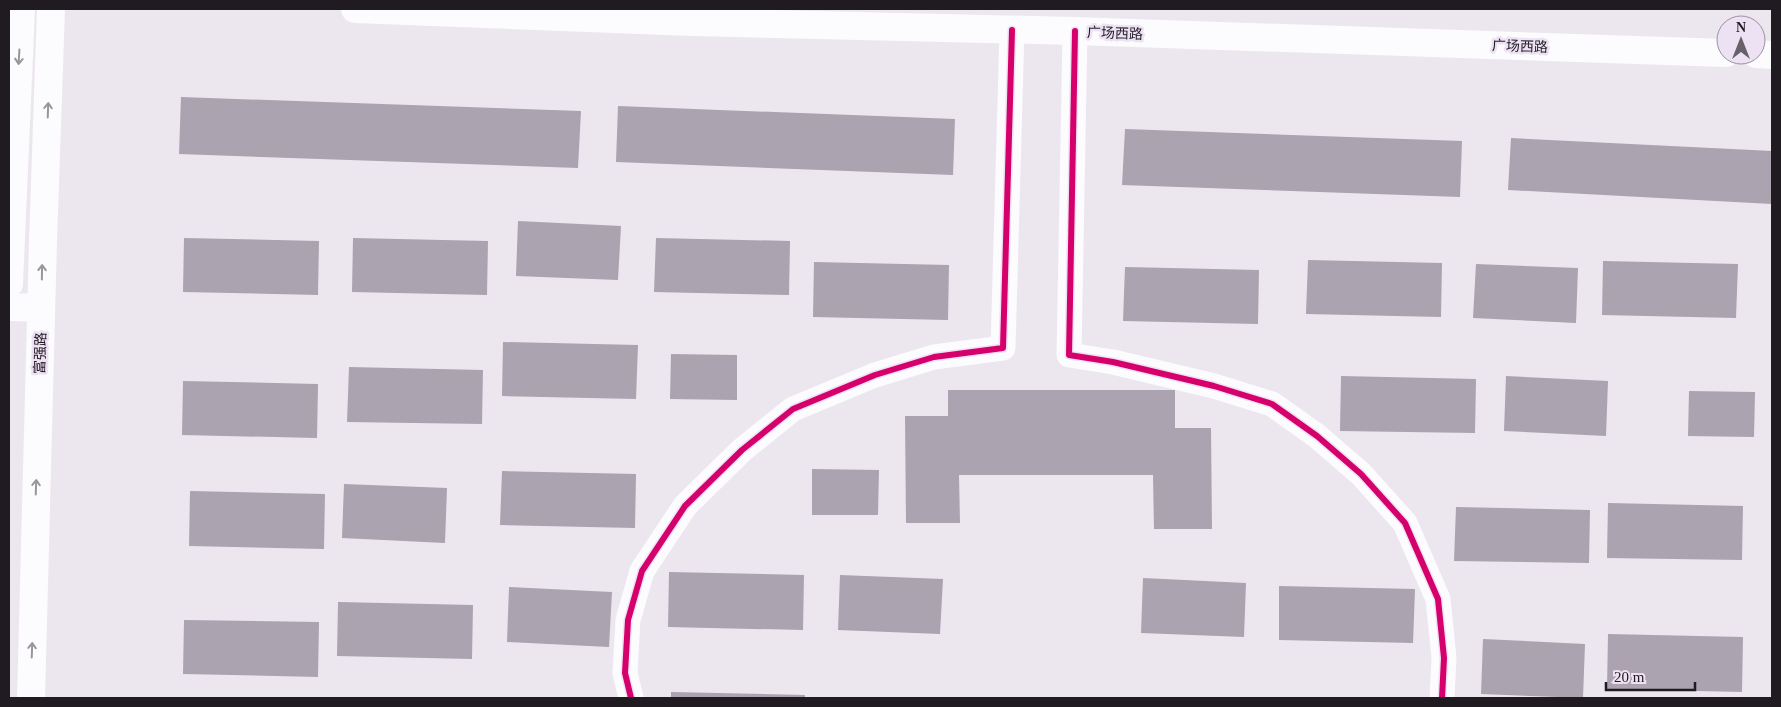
<svg xmlns="http://www.w3.org/2000/svg" width="1781" height="707" font-family="'Times New Roman','Noto Sans SC',serif">
<style>
.building{fill:#aba3af}
.lines{fill:none;stroke-linecap:round;stroke-linejoin:round}
.street{stroke:#fcfbfd;stroke-width:25}
.secondary{stroke:#fcfbfd;stroke-width:28}
.cycleway-casing{stroke:#ede2f3;stroke-width:9}
.cycleway{stroke:#d6006c;stroke-width:6}
.oneway{stroke:#99969a}
.labels{text-anchor:middle;stroke-width:5;stroke-linejoin:round;paint-order:stroke}
.street-label{font-size:14px;fill:#1f1b21;stroke:#ede2f3}
</style>
<rect width="100%" height="100%" fill="#ece6ef"/>
<path class="building" d="M181 97 581 111 578 168 179 154Z
M618 106 955 119 953 175 616 162Z
M1125 129 1462 141 1460 197 1122 185Z
M1511 138 1772 151V204L1508 190Z
M518 221 621 226 618 280 516 276Z
M184 238 319 241 318 295 183 292Z
M353 238 488 241 487 295 352 292Z
M656 238 790 241 789 295 654 292Z
M1308 260 1442 263 1441 317 1306 314Z
M1603 261 1738 264 1736 318 1602 315Z
M814 262 949 265 948 320 813 317Z
M1476 264 1578 268 1576 323 1473 318Z
M1125 267 1259 270 1258 324 1123 321Z
M503 342 638 345 636 399 502 396Z
M671 354 737 355V400L670 399Z
M349 367 483 370 482 424 347 422Z
M1341 376 1476 379 1475 433 1340 431Z
M1506 376 1608 381 1606 436 1504 431Z
M183 381 318 384 317 438 182 435Z
M948 390H1175V428H1211L1212 529H1154L1153 475H959L960 523H906L905 416H948Z
M1689 391 1755 392 1754 437 1688 436Z
M812 469 879 470 878 515H812Z
M502 471 636 474 635 528 500 525Z
M344 484 447 488 445 543 342 538Z
M190 491 325 494 324 549 189 546Z
M1608 503 1743 506 1742 560 1607 558Z
M1456 507 1590 510 1589 563 1454 561Z
M669 572 804 575 803 630 668 627Z
M840 575 943 579 940 634 838 630Z
M1143 578 1246 583 1244 637 1141 633Z
M1279 586 1415 589 1413 643 1279 640Z
M509 587 612 592 609 647 507 642Z
M338 602 473 605 472 659 337 656Z
M184 620 319 622 318 677 183 674Z
M1608 634 1743 637 1742 692 1607 689Z
M1483 639 1585 644 1583 698 1481 694Z
M671 692 805 695V698H671Z"/>
<g class="lines">
<path class="street" d="M1075 31 1069 355 1113 362 1214 386 1272 404 1317 436 1361 474 1405 523 1438 599 1444 658 1442 698
M631 698 625 673 628 620 642 571 685 506 742 450 793 409 875 375 934 357 1003 348 1012 30"/>
<path class="secondary" d="M355 9 692 22 1075 31 1726 53
M1756 54 1772 55
M9 284 21 9
M9 307 41 308
M31 698 43 241 51 9"/>
<g class="cycleway-casing">
<path id="cycleway" d="M1075 31 1069 355 1113 362 1214 386 1272 404 1317 436 1361 474 1405 523 1438 599 1444 658 1442 698
M631 698 625 673 628 620 642 571 685 506 742 450 793 409 875 375 934 357 1003 348 1012 30"/>
</g>
<use href="#cycleway" class="cycleway"/>
</g>
<defs><path id="oneway-shaft" d="M-6 0H5M1.5-3L5.5 0L1.5 3" fill="none" stroke-width="1.6" stroke-linecap="round" stroke-linejoin="round" transform="scale(1.25)"/></defs>
<g class="oneway">
<use href="#oneway-shaft" transform="translate(19 57) rotate(93)"/>
<use href="#oneway-shaft" transform="translate(48 110) rotate(-88)"/>
<use href="#oneway-shaft" transform="translate(42 272) rotate(-89)"/>
<use href="#oneway-shaft" transform="translate(36 487) rotate(-88)"/>
<use href="#oneway-shaft" transform="translate(32 650) rotate(-88)"/>
</g>
<g class="labels">
<g class="street-label">
<text transform="translate(1115 33) rotate(2)" y="5">广场西路</text>
<text transform="translate(1520 46) rotate(2)" y="5">广场西路</text>
<text transform="translate(40 353) rotate(-88)" y="5">富强路</text>
</g>
</g>
<rect width="1781" height="707" fill="none" stroke="#1f1b21" stroke-width="20"/>
<g transform="translate(1741 40)"><circle r="24" fill="#ede2f3" stroke="#9b929f"/>
<path d="M0-4L9 19L0 12L-9 19Z" fill="#676269"/>
<text y="-8" font-size="14" font-weight="bold" text-anchor="middle" fill="#1f1b21">N</text>
</g>
<path d="M1606 682v8h89v-8" fill="none" stroke="#1f1b21" stroke-width="2.5"/>
<text x="1614" y="682" font-size="15" fill="#1f1b21" stroke="#ede2f3" stroke-width="4" paint-order="stroke">20 m</text>
</svg>
